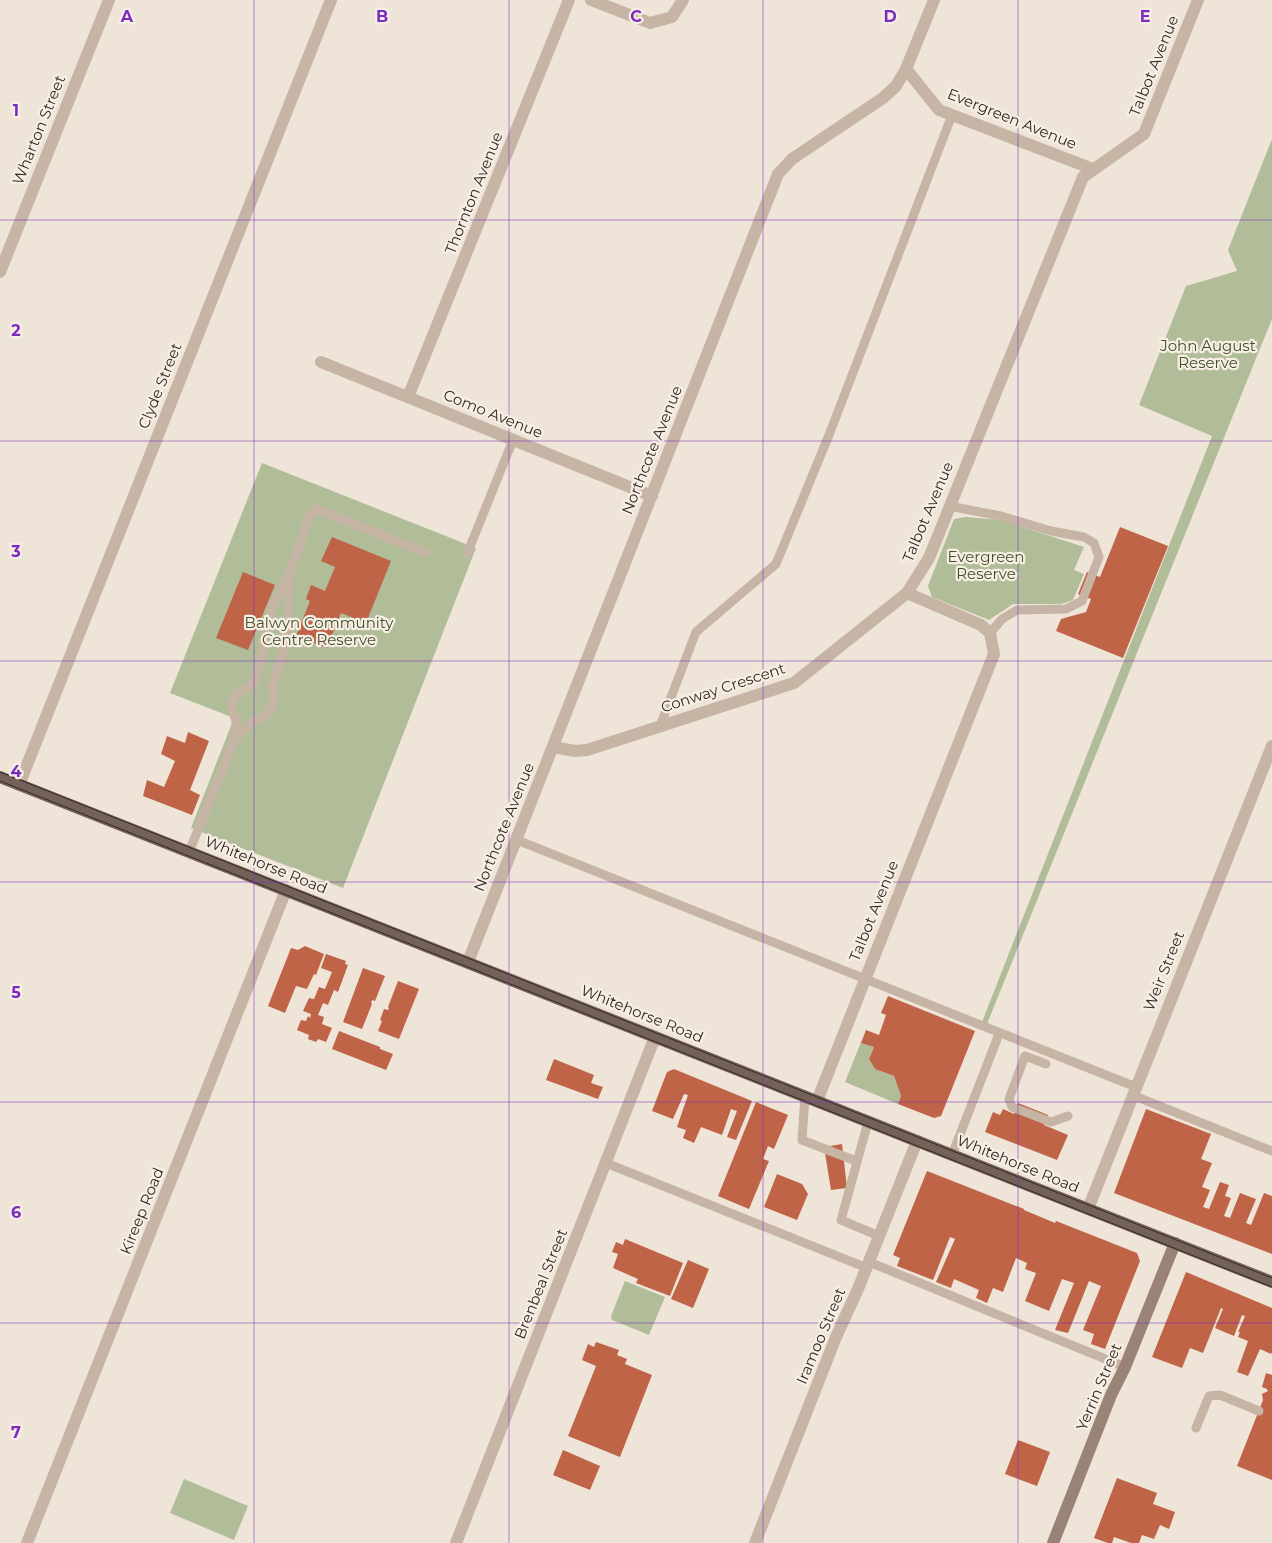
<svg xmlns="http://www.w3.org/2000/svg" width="1272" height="1543" font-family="Montserrat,sans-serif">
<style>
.green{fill:#b1bd99}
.building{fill:#bf6447}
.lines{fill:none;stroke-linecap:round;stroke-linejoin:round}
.lane{stroke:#c6b4a5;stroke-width:9}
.street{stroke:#c6b4a5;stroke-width:12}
.secondary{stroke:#998377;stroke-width:12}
.primary{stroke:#746158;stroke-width:12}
.tram{stroke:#322a26;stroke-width:1}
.grid{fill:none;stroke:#7b2cbf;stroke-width:1;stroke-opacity:0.55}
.labels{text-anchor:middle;stroke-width:4.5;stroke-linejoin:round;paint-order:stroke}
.street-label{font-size:15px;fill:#322a26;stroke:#f7eee4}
.park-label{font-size:15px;fill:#424f2b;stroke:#f7eee4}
.grid-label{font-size:16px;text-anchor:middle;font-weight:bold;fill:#7b2cbf;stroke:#f7eee4;stroke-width:4.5;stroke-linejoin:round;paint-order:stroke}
</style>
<rect width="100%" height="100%" fill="#efe4d8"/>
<path class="green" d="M1272 139V319L987 1024 982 1022 1212 436 1139 405 1186 286 1237 271 1228 250Z
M262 463 476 548 343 888 191 828 234 718 170 693Z
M966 517 1001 520 1084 547 1074 570 1084 574 1073 600 1061 604H1013L989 620 932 597 928 586 954 519Z
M861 1042 874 1047 869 1059 875 1069 894 1076 901 1096 898 1104 845 1082Z
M625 1281 665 1297 649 1335 612 1320 611 1316Z
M184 1479 248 1506 234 1540 170 1513Z"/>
<path class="building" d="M1120 527 1168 546 1123 658 1056 631 1061 619 1086 612 1091 599 1078 594 1087 572 1100 577Z
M332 537 391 561 366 623 341 613 327 648 296 636 310 601 306 599 311 585 325 591 335 567 321 561Z
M243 572 275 585 248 650 216 638Z
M188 732 209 741 190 790 200 795 192 815 143 796 147 780 164 787 175 761 161 754 167 736 185 743Z
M305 946 324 954 316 975 314 974 307 989 296 986 285 1013 268 1006 291 948 298 950Z
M326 954 346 961 345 964 348 965 338 992 334 990 328 1005 323 1003 318 1015 324 1017 322 1024 332 1028 326 1042 318 1039 316 1042 308 1039 309 1035 297 1030 301 1020 306 1021 308 1016 310 1018 311 1014 303 1011 309 998 314 999 319 987 325 989 332 972 321 968Z
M363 968 385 976 375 1001 372 1000 371 1003 372 1004 362 1029 343 1022Z
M398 981 419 989 399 1039 378 1031 382 1021 380 1020 384 1009 388 1010 389 1008 388 1007Z
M888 996 975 1031 941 1116 934 1118 898 1104 901 1096 894 1076 875 1069 869 1059 874 1047 861 1043 866 1030 879 1035 886 1015 881 1013Z
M339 1031 380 1047V1049L393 1054 386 1070 332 1049Z
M554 1059 594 1075 591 1083 603 1087 598 1099 546 1080Z
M674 1069 752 1101 736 1140 727 1137 737 1111 731 1109 722 1135 701 1127 694 1143 683 1138 686 1130 677 1127 688 1095 684 1094 673 1119 652 1111 667 1072Z
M756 1102 788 1115 774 1149 768 1146 763 1159 769 1161 749 1209 718 1196Z
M1018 1103 1048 1115 1044 1125 1068 1135 1057 1160 985 1132 993 1112 1000 1115 1003 1109 1014 1114Z
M1146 1109 1211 1134 1201 1159 1212 1163 1202 1187 1210 1190 1203 1207 1209 1209 1220 1182 1229 1185 1225 1196 1231 1198 1224 1216 1230 1218 1240 1193 1256 1199 1246 1223 1251 1225 1264 1193 1272 1196V1254L1114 1193Z
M842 1144 847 1188 831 1190 824 1147Z
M927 1171 1024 1209V1210L1055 1223 1056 1221 1137 1253 1140 1261 1105 1349 1091 1344 1094 1334 1083 1330 1101 1286 1089 1281 1068 1333 1055 1330 1074 1283 1062 1279 1049 1311 1025 1301 1036 1273 1025 1269 1027 1263 1016 1258 1003 1292 993 1288 987 1303 976 1298 979 1290 954 1279 951 1288 936 1282 955 1239 950 1237 933 1280 897 1266 900 1258 893 1255Z
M777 1174 802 1184 808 1194 797 1220 764 1207Z
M625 1239 683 1263 670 1296 636 1283 638 1279 613 1268 618 1254 612 1252 616 1242 623 1245Z
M688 1260 709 1269 693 1308 671 1299Z
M1186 1272 1272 1308V1352L1271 1354 1260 1349 1248 1376 1237 1372 1248 1341 1238 1337 1240 1332H1238L1245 1316 1242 1315 1234 1336 1215 1328 1223 1309 1221 1308 1203 1353 1190 1348 1182 1368 1152 1357Z
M596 1342 619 1350 617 1355 627 1359 625 1364 652 1375 620 1457 568 1436 596 1366 582 1360 588 1344 594 1347Z
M1266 1373 1272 1375V1480L1237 1466 1263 1400 1262 1394 1268 1391 1267 1389 1262 1387Z
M1018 1440 1050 1452 1037 1486 1005 1474Z
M563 1450 600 1466 590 1490 553 1475Z
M1117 1478 1157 1493 1153 1504 1175 1512 1169 1529 1160 1525 1154 1539 1142 1535 1139 1543H1131L1114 1537 1112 1543H1108L1094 1538Z"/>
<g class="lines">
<path class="lane" d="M949 506 1001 516 1051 531 1084 537 1094 543 1099 557 1082 601 1066 609 1017 610 1002 619 990 633
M467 554 513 440
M660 726 696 632 776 564 829 435 952 115
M235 739 249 724 266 715 274 703 273 683 282 657 288 627 289 577
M517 840 1136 1087
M189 852 235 739 236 721 232 709 233 698 255 681 261 660 266 631 273 605 289 574 310 515 317 509 426 553
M1046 1064 1025 1056 1009 1099 1012 1107 1051 1122 1068 1116
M1132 1095 1272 1151
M805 1096 802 1140 856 1161
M868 1122 841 1220 879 1236
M952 1155 999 1034
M606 1163 867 1268
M869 1262 1125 1367
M1196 1428 1209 1396 1220 1395 1259 1411"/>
<path class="street" d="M591 0 650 23 672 17 683 0
M906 69 939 110 1093 169
M0 272 109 0
M321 362 652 496
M408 397 569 0
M553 747 575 751 587 750 794 683 907 593
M19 785 331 0
M468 962 778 174 792 159 883 98 896 86 906 69 934 0
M817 1101 994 654 990 633 981 625 907 593 929 558 1083 177 1144 134 1198 0
M1088 1209 1272 746
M27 1543 286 890
M456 1543 655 1037
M755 1543 836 1337 858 1289 917 1141"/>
<path class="secondary" d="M1053 1543 1111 1395 1125 1367 1175 1243"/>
<path class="primary" d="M0 777 1272 1282"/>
<path class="tram" d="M0 772 1272 1278
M0 781 1272 1287"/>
</g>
<path class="grid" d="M254 0V1543M509 0V1543M763 0V1543M1018 0V1543M0 220H1272M0 441H1272M0 661H1272M0 882H1272M0 1102H1272M0 1323H1272"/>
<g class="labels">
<g class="street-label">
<text transform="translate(1154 66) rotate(-68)" y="5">Talbot Avenue</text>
<text transform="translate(1012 119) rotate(22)" y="5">Evergreen Avenue</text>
<text transform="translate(39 130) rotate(-68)" y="5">Wharton Street</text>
<text transform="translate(474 193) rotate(-68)" y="5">Thornton Avenue</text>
<text transform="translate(160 386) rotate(-68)" y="5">Clyde Street</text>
<text transform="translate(493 414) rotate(22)" y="5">Como Avenue</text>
<text transform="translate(652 450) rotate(-68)" y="5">Northcote Avenue</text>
<text transform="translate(928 512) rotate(-67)" y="5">Talbot Avenue</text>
<text transform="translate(723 688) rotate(-18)" y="5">Conway Crescent</text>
<text transform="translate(504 827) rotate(-68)" y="5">Northcote Avenue</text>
<text transform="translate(266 865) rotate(22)" y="5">Whitehorse Road</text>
<text transform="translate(874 911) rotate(-68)" y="5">Talbot Avenue</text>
<text transform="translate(1164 971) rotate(-68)" y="5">Weir Street</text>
<text transform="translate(642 1014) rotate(22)" y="5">Whitehorse Road</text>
<text transform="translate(1018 1164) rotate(22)" y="5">Whitehorse Road</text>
<text transform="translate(142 1211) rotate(-68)" y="5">Kireep Road</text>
<text transform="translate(541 1284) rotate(-68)" y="5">Brenbeal Street</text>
<text transform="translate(821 1336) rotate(-67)" y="5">Iramoo Street</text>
<text transform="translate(1099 1387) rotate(-67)" y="5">Yerrin Street</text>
</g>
<g class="park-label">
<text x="1208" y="351">John August<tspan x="1208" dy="17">Reserve</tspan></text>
<text x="986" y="562">Evergreen<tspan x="986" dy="17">Reserve</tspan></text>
<text x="319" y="628">Balwyn Community<tspan x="319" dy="17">Centre Reserve</tspan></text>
</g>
</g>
<g class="grid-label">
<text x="127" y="22">A</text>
<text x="382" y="22">B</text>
<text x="636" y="22">C</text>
<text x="890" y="22">D</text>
<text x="1145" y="22">E</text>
<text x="16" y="116">1</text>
<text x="16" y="336">2</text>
<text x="16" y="557">3</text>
<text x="16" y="777">4</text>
<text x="16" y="998">5</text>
<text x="16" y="1218">6</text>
<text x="16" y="1438">7</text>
</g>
</svg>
